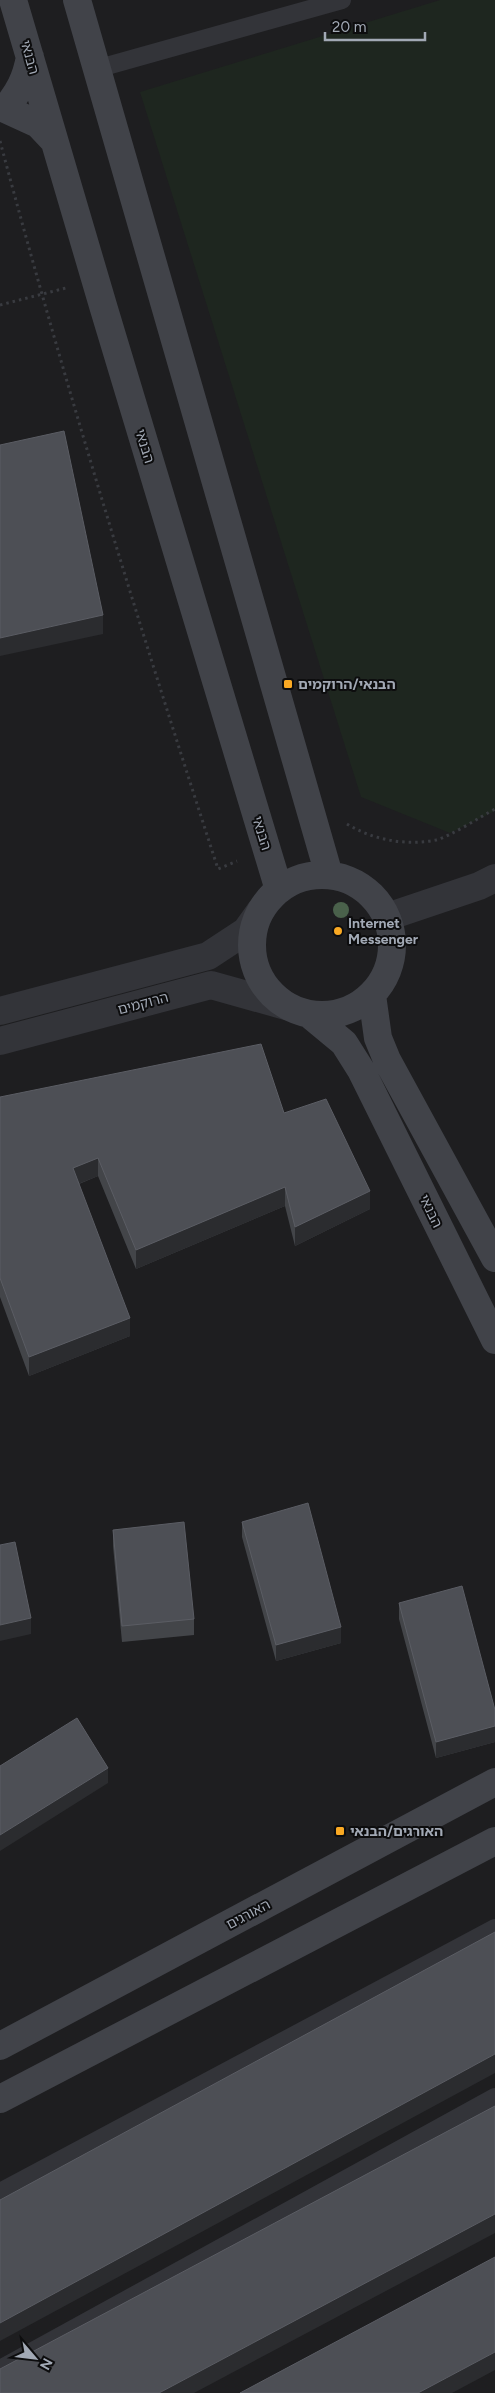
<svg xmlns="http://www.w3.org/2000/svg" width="495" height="2393" font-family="Figtree,'Noto Sans Hebrew',sans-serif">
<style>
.built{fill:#1e1e20}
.green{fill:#1e261f}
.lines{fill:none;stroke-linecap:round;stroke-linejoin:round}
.path{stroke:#393b40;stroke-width:3;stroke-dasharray:2.5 4;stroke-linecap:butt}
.lane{stroke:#333439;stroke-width:18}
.street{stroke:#333439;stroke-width:28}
.secondary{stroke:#414349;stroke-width:28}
.tree{fill:#4a614b}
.wall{fill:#434549}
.shaded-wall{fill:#2b2c2f}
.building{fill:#4d4f55;stroke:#5b5d64}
.poi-dot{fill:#faa923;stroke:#0d0d0e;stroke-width:2}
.labels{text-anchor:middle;stroke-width:4;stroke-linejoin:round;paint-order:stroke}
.street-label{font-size:14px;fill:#a2a9b5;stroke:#0d0d0e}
.poi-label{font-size:14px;font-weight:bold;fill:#a2a9b5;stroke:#0d0d0e;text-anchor:start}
</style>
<rect width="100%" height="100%" fill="#121213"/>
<path class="built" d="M0 0H495V2393H0Z"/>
<path class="green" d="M440 0H495V811L450 833 361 797 140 92Z"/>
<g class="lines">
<path class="path" d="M0 141C65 386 140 628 218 869L237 861
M0 305 66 288
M347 824C373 840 406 846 436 840 451 836 480 817 495 809"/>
<path class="lane" d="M96 69 342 0
M0 2192 495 1928
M0 2369 495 2097"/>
<path class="street" d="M387 917 479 886 495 878
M0 1011 208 956 246 931 261 910
M0 1041 211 985 286 1006"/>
<path class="secondary" d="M13 0 104 309 279 890
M77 0 329 875
M30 57C26 79 19 92 5 109L38 124 54 141
M252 945a70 70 0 1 1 140 0a70 70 0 1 1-140 0Z
M372 995 378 1038 387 1060 495 1258
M309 1014 344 1043 361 1070 495 1340
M0 2046 495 1782
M0 2099 495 1841"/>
</g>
<circle class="tree" cx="341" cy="910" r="8"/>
<path class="wall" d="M0 1097 284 1113 370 1209 295 1246 285 1206 136 1269 98 1176 79 1184 130 1336 29 1376 0 1297Z
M242 1522 341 1643 276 1661 242 1537Z
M113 1530 194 1619V1635L122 1642 113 1546Z
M399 1603 495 1710V1742L436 1758 399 1619Z"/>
<path class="shaded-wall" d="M103 615V634L0 656V638Z
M98 1158V1176L73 1186V1168Z
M285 1187V1206L136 1269V1250Z
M370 1191V1209L295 1246V1227Z
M130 1318V1336L29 1376V1357Z
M31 1618V1634L0 1641V1625Z
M341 1627V1643L276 1661V1645Z
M495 1726V1742L436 1758V1742Z
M108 1768V1783L0 1851V1835Z
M495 2054V2073L0 2341V2323Z
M495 2214V2233L194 2393H159Z
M495 2352V2370L452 2393H418Z"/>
<path class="building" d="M64 431 103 615 0 638V445Z
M261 1044 284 1113 326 1099 370 1191 295 1227 285 1187 136 1250 98 1158 73 1168 130 1318 29 1357 0 1278V1097Z
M308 1503 341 1627 276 1645 242 1522Z
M184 1522 194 1619 122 1626 113 1530Z
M15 1542 31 1618 0 1625V1545Z
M462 1586 495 1710V1726L436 1742 399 1603Z
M77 1718 108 1768 0 1835V1766Z
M495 1932V2054L0 2323V2200Z
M495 2106V2214L159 2393H0V2369Z
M495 2257V2352L418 2393H240Z"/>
<g class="poi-dot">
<rect x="283" y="679" width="10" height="10" rx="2.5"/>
<circle cx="338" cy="931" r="5"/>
<rect x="335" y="1826" width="10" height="10" rx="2.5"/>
</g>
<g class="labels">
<g class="street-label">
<text transform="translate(30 57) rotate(74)" y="5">הבנאי</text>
<text transform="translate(145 446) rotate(73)" y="5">הבנאי</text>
<text transform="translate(262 833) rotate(73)" y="5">הבנאי</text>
<text transform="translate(143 1003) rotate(-15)" y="5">הרוקמים</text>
<text transform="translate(431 1211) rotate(64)" y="5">הבנאי</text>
<text transform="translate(248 1914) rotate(-28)" y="5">האורגים</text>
</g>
<g class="poi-label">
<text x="298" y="689">הבנאי/הרוקמים</text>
<text x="348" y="928">Internet<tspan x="348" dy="16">Messenger</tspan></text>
<text x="350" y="1836">האורגים/הבנאי</text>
</g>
</g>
<g transform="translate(35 2358) rotate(118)" stroke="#0d0d0e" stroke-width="4" paint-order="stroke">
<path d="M0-4L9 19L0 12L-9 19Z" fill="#a2a9b5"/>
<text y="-8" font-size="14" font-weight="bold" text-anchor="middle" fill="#a2a9b5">N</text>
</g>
<path d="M325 32v8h100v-8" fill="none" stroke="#a2a9b5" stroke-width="2.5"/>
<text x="332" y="32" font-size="15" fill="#a2a9b5" stroke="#0d0d0e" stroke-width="4" paint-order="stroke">20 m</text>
</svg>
